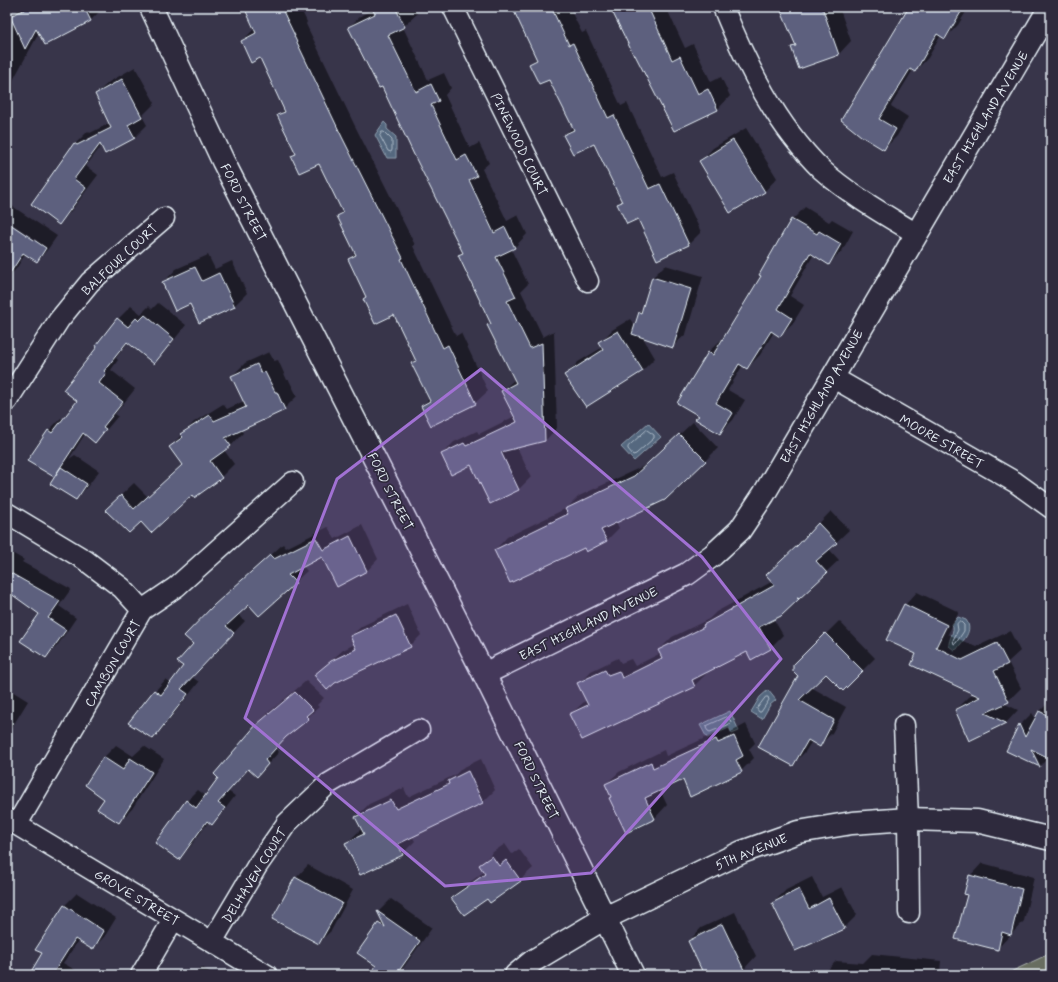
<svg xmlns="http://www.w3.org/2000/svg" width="1058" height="982" font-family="Mynerve,sans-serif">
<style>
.green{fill:#676d60;stroke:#a8afac}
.water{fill:#54687f;stroke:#8f9faf}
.shadow{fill:#0007}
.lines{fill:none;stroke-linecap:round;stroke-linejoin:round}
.shore{stroke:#adbac8;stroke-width:1}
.building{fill:#5d617e;stroke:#e8f1f8}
.minor-casing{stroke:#e8f1f8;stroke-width:23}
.tertiary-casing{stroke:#e8f1f8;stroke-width:25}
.secondary-casing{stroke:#e8f1f8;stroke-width:25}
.minor{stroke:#2f2a3d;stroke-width:20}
.tertiary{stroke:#2f2a3d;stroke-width:22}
.secondary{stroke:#2f2a3d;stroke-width:22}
.marked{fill:#a171d3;fill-opacity:0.2;stroke:#a171d3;stroke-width:3;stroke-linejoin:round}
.labels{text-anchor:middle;stroke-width:3.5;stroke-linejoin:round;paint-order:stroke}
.street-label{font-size:13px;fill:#e8f1f8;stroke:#2f2a3d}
</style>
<rect width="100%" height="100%" fill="#38354a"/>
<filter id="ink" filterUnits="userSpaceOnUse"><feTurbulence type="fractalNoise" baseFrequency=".025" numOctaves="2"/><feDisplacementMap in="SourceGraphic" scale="8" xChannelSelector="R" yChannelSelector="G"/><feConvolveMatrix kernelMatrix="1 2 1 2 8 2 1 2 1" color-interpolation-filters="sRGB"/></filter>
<g filter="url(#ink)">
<path class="green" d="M1051 953V975H1004Z"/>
<path class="water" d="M384 122 387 125V129L396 137V158H387L375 135Z
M648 423 661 437 634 461 621 447Z
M958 617 966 620C974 631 963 640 957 649L954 650 949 646C948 639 956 631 952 624Z
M768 690 776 700 770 705 762 719 751 712 760 697Z
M730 711 739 731 732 734 729 728 707 738 700 725Z"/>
<path class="shadow" d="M21 7 103 8 90 21 39 33 7 91V35L14 22 11 17Z
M245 7H300L307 22 306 24 354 124 415 245 413 246 456 336 461 333 488 391 475 403 422 406 429 399 412 363 416 359 394 313 367 296 349 259 355 253 338 216 343 211 319 162 292 157 296 153 278 116 285 109 261 57 242 41 255 28Z
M378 7H414L417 14 403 27 428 80 444 73 451 88 445 95 470 148 479 143 489 163 482 169 507 221 518 215 527 234 515 247 511 249 528 284 521 291 543 337 554 331 557 428 545 441 517 447 531 477 518 490 472 464 442 454 454 442 477 431 479 434 515 416 502 391 515 379 488 326 491 322 459 255 464 251 382 85 349 27 362 15Z
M513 7H569L582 33 586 31 621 106 627 103 662 177 673 172 701 232 689 244 658 259 638 218 618 205 622 201 594 143 564 135 573 127 550 78 531 64 537 58Z
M611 7H666L685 48 693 44 711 82 721 77 730 96 718 109 675 129Z
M787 7H839L851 41 839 54 800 68 793 48 796 44 782 11Z
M910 7H969L958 25 945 38 941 35 928 58 915 71 913 70 891 106 908 117 897 136 884 149 862 136Z
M135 67 155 103 142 116 147 125 134 138 102 145 86 166 98 175 71 211 59 224 75 144 88 131 90 133 110 123 96 94 109 82Z
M746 128 777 178 765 191 731 211 701 161 713 148Z
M12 206 57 236 48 249 37 261 26 253 16 269 7 278V224L35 242 37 241 7 221V212Z
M805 207 829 222 832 219 853 231 842 251 829 263 814 254 790 296 804 305 793 323 780 335 774 332 760 355 747 368 743 365 728 390 745 400 733 420 720 433 700 415 708 352 721 340 723 341 762 275 792 220Z
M208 255 215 269 232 261 247 293 234 306 191 303 164 282 176 269Z
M665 265 703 276 686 334 673 346 642 336 655 358 642 371 566 375 578 362 603 347 600 343 612 330 630 319 635 326 639 312 643 308 653 277Z
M158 303 186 325 166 350 154 362 128 342 116 358 118 360 111 370 135 389 115 414 118 416 107 429 95 442 85 434 69 459 75 455 99 471 88 486 76 499 58 472 54 476 48 431 61 418 64 420 79 401 99 346 118 319 131 306 141 314 149 306 152 309Z
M269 352 274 361 278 360 287 380H289L297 396 284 409 241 429 243 433 231 446 224 450 234 464 221 477 192 493 151 531 119 497 134 483 148 497 183 464 170 447 194 422 223 404 227 409 244 401 232 376 245 363Z
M693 422 718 448 705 461 616 522 619 528 606 541 585 547 495 550 507 537 567 508 579 496 648 464Z
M831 511 849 530 829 549 839 560 780 615 773 618 783 635 770 648 747 651 706 671 707 673 694 686 571 714 586 700 579 684 591 671 618 658 621 663 631 659 635 666 661 653 659 650 672 637 709 619 716 612 773 581 767 575 804 539Z
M362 525 378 559 367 571 322 556 303 566 307 571 295 582 249 604 238 614 245 621 192 677 199 682 164 726 153 738 155 691 166 679 171 683 184 666 215 606 283 544 286 548 328 527 335 539Z
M7 550 24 560 22 562 71 589 59 606 76 618 57 646 46 657 41 614 10 592 7 598Z
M917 592 959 612 948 634 976 647 1010 631 1020 651 1008 662 1021 688 1008 701 1003 703 1018 710 1006 723 970 740 956 710 969 697 975 694 917 654 905 605Z
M407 604 421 635 410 646 315 675 343 650 355 644 351 636 362 626Z
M839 621 875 658 843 690 826 673 811 687 846 707 832 733 819 745 812 741 805 752 792 765 799 676 794 666Z
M306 681 324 698 317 705 319 707 289 734 275 748 279 752 268 764 249 768 228 791 235 796 223 812 212 824 209 821 190 847 178 859 187 801 198 790 206 796 256 725 268 713Z
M7 688 28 701 11 729 7 733Z
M1051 700V758L1049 757 1040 766 1007 750 1020 725 1032 713 1036 719 1040 711Z
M746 724 755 743 749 749 754 758 741 771 683 779 660 790 667 805 655 818 627 831 606 784 619 772 664 750 666 756 729 727 731 732Z
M116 745 133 756 144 746 164 759 132 809 119 822 105 799 103 758Z
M481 759 495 790 483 802 412 836 415 841 402 854 346 844 359 831 362 829 356 817 369 804 404 788 408 797 455 775 462 768Z
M505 844 512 854 519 849 533 868 520 880 452 898 465 886 485 871 481 865 493 852Z
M982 863 1034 877 1024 921 997 949 969 894 970 876Z
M308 865 353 890 331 931 318 943 296 878Z
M812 877 822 897 842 887 857 915 844 928 773 903 786 890Z
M77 893 116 918 105 936 92 949 79 940 63 963 84 975H30L43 953 64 906Z
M391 899 432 928 398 975H372L378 965 379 924 383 920 379 911Z
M735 912 756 956 744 969 747 975H704L689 941 701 928Z
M872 954 941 961 940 971 976 975H823L836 961 863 963Z
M202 967 214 975H194Z"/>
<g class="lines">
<path class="shore" d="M382 132H384L392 140V150L391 152 388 151 380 136Z
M647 430 654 435V438L636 454 633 455 628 449V447Z
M959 622H961L964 625V631L956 643 954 644 953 640 958 630 957 624Z
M766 697H768L769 700 761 712H759L757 709Z
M727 717 731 721 730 724 710 732 708 731 706 728 707 726Z"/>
</g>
<path class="building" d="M25 7H84L91 21 45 45 36 29 25 49 10 16 26 9Z
M244 7H281L295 36H294L342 137 403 258 401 259 443 348 448 345 476 404 431 426 421 406 430 401 411 363 416 361 394 315 375 324 363 299 366 297 348 259 356 255 337 216 343 213 319 164 299 173 291 156 296 154 277 115 285 112 260 58 251 63 241 41 256 33Z
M371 7H395L405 27 388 35 416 92 431 84 439 101 431 105 457 160 466 155 477 176 469 180 494 233 505 227 515 248 496 257 516 297 507 301 530 348 542 343 545 441 501 452 519 490 490 504 471 465 451 475 441 454 464 443 466 446 517 422 501 391 516 383 487 325 491 324 458 255 463 253 416 159 382 87 379 88 348 27 375 14Z
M512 7H551L569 45 573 43 608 118 614 115 649 189 660 184 689 245 657 260 638 219 627 224 617 204 622 202 594 144 573 154 563 135 574 130 549 80 539 84 529 64 537 60Z
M610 7H648L672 60 680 56 698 94 708 89 718 110 674 131 635 55 634 56Z
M792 7H822L839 55 799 69 791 47 796 46 781 11Z
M909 7H964L945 39 937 34 915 72 910 69 879 119 896 129 884 150 861 136 841 120Z
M122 79 142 117 128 125 135 138 105 154 100 144 74 179 86 188 59 225 31 204 74 143 77 145 111 128 95 94Z
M733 140 765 192 730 213 699 161Z
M791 219 817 234 819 231 841 244 829 265 810 253 778 309 792 318 780 337 771 331 747 369 739 364 716 403 733 413 720 434 695 419 699 416 677 403 708 352 713 355 761 276 759 275Z
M7 222 46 248 37 262 23 253 7 278Z
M195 267 202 281 219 273 235 307 199 323 190 304 175 311 162 282Z
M652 277 691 289 673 348 632 334 639 312 641 313Z
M145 315 174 339 154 364 127 342 104 371 106 373 99 383 123 402 103 427 106 429 95 443 83 433 54 477 27 461 48 430 52 433 77 401 63 390 97 347 96 345 117 318 128 327 136 318 139 321Z
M618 331 643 371 586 407 564 375 603 350 598 342Z
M257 364 261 373 265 372 275 392H277L285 410 225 438 231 446 210 461 222 478 194 498 192 495 151 533 141 522 129 533 105 510 121 495 134 509 182 465 169 447 183 437 180 434 210 415 214 421 246 407 231 376Z
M679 434 706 461 665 500 601 530 607 541 586 552 584 548 510 583 494 550 568 514 565 509 634 476Z
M61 467 87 484 76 500 50 484Z
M818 523 837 543 816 561 827 573 799 599 797 598 799 599 781 616 759 627 771 649 751 660 747 652 692 680 695 687 582 740 569 714 588 705 577 683 605 670 608 675 619 671 622 678 662 658 658 650 704 627 703 625 775 585 766 575 798 545Z
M350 536 367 571 337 587 322 557 288 575 296 583 259 616 249 605 226 626 234 633 181 689 188 694 153 739 128 723 154 690 161 695 183 666 177 662 193 644 184 636 214 605 270 555 274 559 316 538 323 550Z
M7 571 60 601 48 618 66 630 46 658 20 641 39 614 7 591Z
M904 604 947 625 936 647 962 660 997 643 1008 664 994 671 1009 702 985 713 1006 723 969 741 955 710 980 697 911 665 916 654 886 640Z
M396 615 411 647 335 683 327 690 314 675 331 661 356 649 350 636Z
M825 633 863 671 843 691 826 674 799 700 834 720 820 747 808 740 793 766 758 747 798 676 793 671V665Z
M295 692 313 710 306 716 309 719 286 737 265 760 268 764 257 777 248 769 218 803 225 808 212 825 207 821 179 860 155 843 186 800 196 808 218 778 214 774 256 725Z
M1039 711 1051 717V759L1031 749 1040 767 1006 751 1019 724 1025 737Z
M734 736 743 756 736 760 742 772 690 797 683 780 645 798 655 819 626 833 609 798 611 797 605 784 651 762 653 768 716 739 718 743Z
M103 757 123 770 130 758 152 772 119 823 97 809 104 799 85 785Z
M468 771 483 803 398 844 403 855 360 875 345 843 364 834 355 817 391 800 396 809 449 784 448 781Z
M492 856 499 866 506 860 521 881 490 903 487 899 464 915 451 898 485 874 479 865Z
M969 875 1022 889 1011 935 1002 932 998 950 955 939 967 895 964 894Z
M295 877 342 903 319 944 272 919Z
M799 889 809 909 829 898 845 929 795 951 772 903Z
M64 905 104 931 93 950 75 939 52 975H29L42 953 35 950Z
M377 911 420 941 396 975H369L376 966 357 953 378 923 385 927Z
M722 924 744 970 733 975H704L688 941Z"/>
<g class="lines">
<g class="minor-casing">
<path id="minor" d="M453 7 588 281
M723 7C747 66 776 125 822 170 850 195 884 214 915 233
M832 377 1015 482 1051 508
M7 401 59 320 90 282 164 218
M7 513 85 560 122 588 142 610
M904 725 908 819 909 913
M7 819 267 975
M17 824 142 610 176 587 293 482
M212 942 257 866 287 823 328 784 419 730
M141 975 173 920"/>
</g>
<g class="tertiary-casing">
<path id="tertiary" d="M484 674 687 574 713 555 740 530 764 494 1050 7"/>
</g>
<g class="secondary-casing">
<path id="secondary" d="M151 7 223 161 484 674 633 975
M516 975 533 961 605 918 742 852 798 832 852 823 908 819 977 821 1051 839"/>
</g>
<use href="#minor" class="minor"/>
<use href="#tertiary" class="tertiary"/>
<use href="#secondary" class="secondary"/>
</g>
</g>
<path class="marked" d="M481 369 702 557 781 659 591 873 445 886 245 718 337 479Z"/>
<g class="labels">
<g class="street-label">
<text transform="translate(985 117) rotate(-59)" y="5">EAST HIGHLAND AVENUE</text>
<text transform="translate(520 144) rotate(64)" y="5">PINEWOOD COURT</text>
<text transform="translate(244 202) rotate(63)" y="5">FORD STREET</text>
<text transform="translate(119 259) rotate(-43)" y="5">BALFOUR COURT</text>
<text transform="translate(821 396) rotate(-60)" y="5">EAST HIGHLAND AVENUE</text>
<text transform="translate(942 441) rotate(30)" y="5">MOORE STREET</text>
<text transform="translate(391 491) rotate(63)" y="5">FORD STREET</text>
<text transform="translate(588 623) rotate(-26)" y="5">EAST HIGHLAND AVENUE</text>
<text transform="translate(112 663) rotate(-60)" y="5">CAMBON COURT</text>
<text transform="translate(537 780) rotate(64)" y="5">FORD STREET</text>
<text transform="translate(751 851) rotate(-22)" y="5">5TH AVENUE</text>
<text transform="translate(254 875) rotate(-58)" y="5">DELHAVEN COURT</text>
<text transform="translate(137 897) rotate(31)" y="5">GROVE STREET</text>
</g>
</g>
<rect width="1058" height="982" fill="none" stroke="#2f2a3d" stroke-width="24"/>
<rect x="12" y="12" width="1034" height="958" fill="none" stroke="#e8f1f8" stroke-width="1.5" filter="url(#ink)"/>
</svg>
